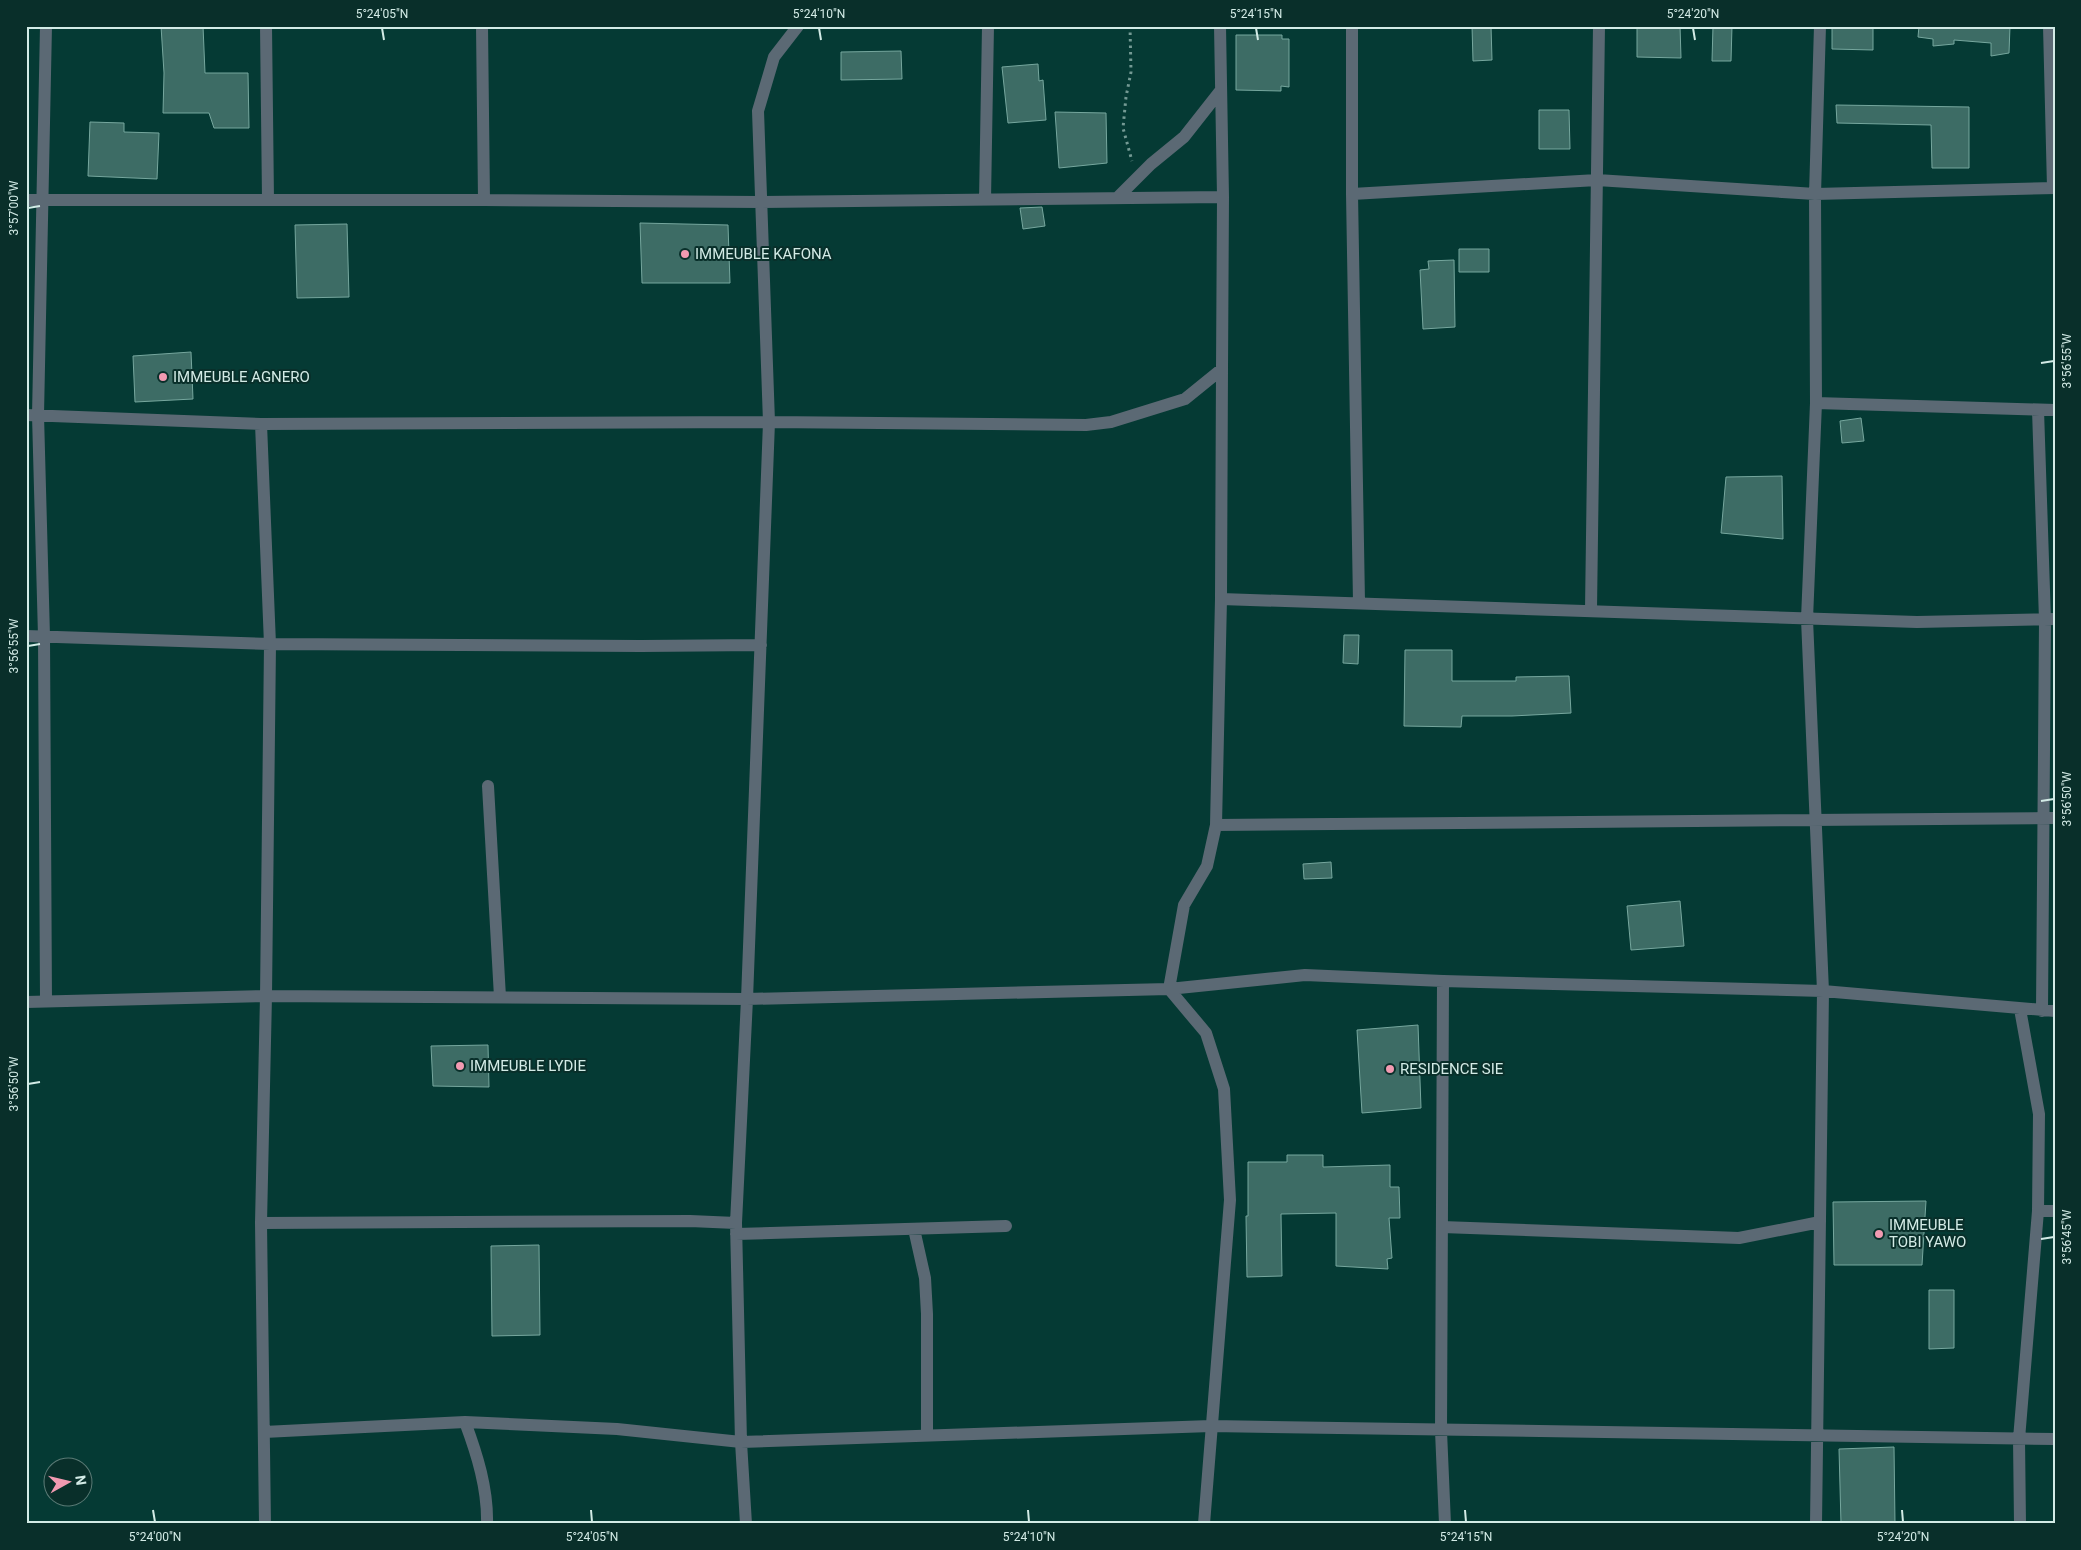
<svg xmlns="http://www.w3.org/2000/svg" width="2081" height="1550" font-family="Roboto,sans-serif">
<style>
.building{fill:#3d6c65;stroke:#76a79e}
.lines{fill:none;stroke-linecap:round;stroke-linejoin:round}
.path{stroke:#749a94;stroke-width:3;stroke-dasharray:2.5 4;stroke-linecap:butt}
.street{stroke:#5b6974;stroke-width:12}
.ticks{fill:none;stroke:#d3ebe6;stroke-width:2}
.poi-dot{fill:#f19ab1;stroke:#092f2a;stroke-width:2}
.labels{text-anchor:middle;stroke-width:4;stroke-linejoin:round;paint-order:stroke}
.poi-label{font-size:15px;fill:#d3ebe6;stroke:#092f2a;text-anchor:start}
.neatline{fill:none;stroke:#d3ebe6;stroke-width:2}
.ticks-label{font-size:12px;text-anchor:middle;fill:#d3ebe6}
</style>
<rect width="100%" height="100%" fill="#053a34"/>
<path class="building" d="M161 26H203L205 73H248L249 128H214L209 113H163L164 73Z
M1472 26H1491L1492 60 1473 61Z
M1637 26H1680L1681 58 1637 57Z
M1713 26H1732L1731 61H1712Z
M1832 26H1873V50L1832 49Z
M1919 26H2010L2009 53 1991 56V43L1954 40V44L1933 46V39L1918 37Z
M1236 35H1282V39H1289V87L1281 86V91L1236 90Z
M901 51 902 79 841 80V52Z
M1038 64 1039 81 1043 80 1046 120 1008 123 1002 67Z
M1836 105 1969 107V168H1932L1931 125 1837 123Z
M1539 110H1569L1570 149H1539Z
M1055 112 1106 113 1107 163 1059 168Z
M90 122 124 123V132L159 133 157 179 88 176Z
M1042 207 1045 226 1023 229 1020 208Z
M640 223 728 225 730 283H642Z
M347 224 349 297 297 298 295 225Z
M1459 249H1489V272H1459Z
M1454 260 1455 327 1423 329 1420 270 1429 269 1428 261Z
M191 352 193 399 135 402 133 356Z
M1861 418 1864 441 1842 443 1840 421Z
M1782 476 1783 539 1721 533 1726 477Z
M1344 635H1359L1358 664 1343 663Z
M1405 650H1452V681H1516V677L1569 676 1571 713 1512 716H1462L1461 727 1404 726Z
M1331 862 1332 878 1304 879 1303 864Z
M1680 901 1684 946 1631 950 1627 906Z
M1418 1025 1421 1108 1362 1113 1357 1030Z
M488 1045 489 1087 433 1086 431 1046Z
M1287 1155H1323V1167L1390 1165V1187H1399L1400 1218H1389L1392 1258 1387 1259 1388 1269 1336 1266V1213L1281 1214 1282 1276 1247 1277 1246 1216H1248V1162H1287Z
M1926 1201 1922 1265H1834L1833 1202Z
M539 1245 540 1335 492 1336 491 1246Z
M1929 1290H1954V1348L1929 1349Z
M1894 1447 1895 1524H1841L1839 1449Z"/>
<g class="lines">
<path class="path" d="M1130 26 1131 72 1126 97 1123 128 1132 161"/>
<path class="street" d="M266 26 268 200
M482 26 484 200
M1352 26V194L1359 602
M2049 26 2053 188
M1352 194 1597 180 1815 194 2055 188
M1117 198 1151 164 1184 137 1221 90
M26 200H484L760 202 1223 197
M985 200 988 26
M1816 403 2055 410
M2038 410 2045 620 2042 1011
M26 415 261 424 769 422 1086 425 1111 422 1185 399 1222 369
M261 424 270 644 266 996 261 1223 265 1524
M1221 599 1917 622 2055 619
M1591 610 1599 26
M26 636 270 644 641 646 761 645
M488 786 500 997
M1216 825 2055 818
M1443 981 1441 1431 1445 1524
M46 1001 44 636 38 415 46 26
M26 1002 266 996 747 999 1169 989 1305 975 1443 981 1823 991 2055 1011
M2020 1009 2039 1114 2038 1211 2019 1439 2020 1524
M2038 1211H2055
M261 1223 690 1221 736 1223 747 999 769 422 758 111 774 57 798 26
M736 1223 741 1442 746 1524
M1442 1227 1739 1238 1820 1222
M914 1229 925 1278 927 1314V1436
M736 1234 1006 1226
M465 1422C477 1454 488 1489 487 1524
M264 1432 465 1422 617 1429 741 1442 1211 1426 2055 1439
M1204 1524 1230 1200 1224 1089 1206 1033 1169 989 1184 905 1207 866 1216 825 1221 599 1222 369 1223 197 1220 26
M1816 1524 1823 991 1807 619 1816 403 1815 194 1820 26"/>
</g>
<path class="ticks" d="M382 28 384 40M819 28 821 40M1256 28 1258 40M1693 28 1695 40M28 208 40 206M2041 363 2054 361M28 646 40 644M2041 801 2054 799M28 1084 40 1082M2041 1239 2054 1237M153 1510 155 1522M591 1510 592 1522M1028 1510 1029 1522M1465 1510 1466 1522M1902 1510 1903 1522"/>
<g class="poi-dot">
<circle cx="685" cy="254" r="5"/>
<circle cx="163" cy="377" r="5"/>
<circle cx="460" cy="1066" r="5"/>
<circle cx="1390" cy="1069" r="5"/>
<circle cx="1879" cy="1234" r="5"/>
</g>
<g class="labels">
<g class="poi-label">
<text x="695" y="259">IMMEUBLE KAFONA</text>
<text x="173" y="382">IMMEUBLE AGNERO</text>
<text x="470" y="1071">IMMEUBLE LYDIE</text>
<text x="1400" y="1074">RESIDENCE SIE</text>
<text x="1889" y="1230">IMMEUBLE<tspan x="1889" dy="17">TOBI YAWO</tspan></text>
</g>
</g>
<rect width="2081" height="1550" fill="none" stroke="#092f2a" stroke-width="55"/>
<g transform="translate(68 1482) rotate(82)"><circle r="24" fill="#092f2a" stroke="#5a7a75"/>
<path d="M0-4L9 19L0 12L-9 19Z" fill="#f19ab1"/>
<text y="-8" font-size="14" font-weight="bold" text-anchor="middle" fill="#d3ebe6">N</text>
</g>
<rect x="28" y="28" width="2026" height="1494" class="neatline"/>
<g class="ticks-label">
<text x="382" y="18">5°24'05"N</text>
<text x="819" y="18">5°24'10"N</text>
<text x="1256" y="18">5°24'15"N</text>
<text x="1693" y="18">5°24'20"N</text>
<text transform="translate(14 208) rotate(-90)" y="4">3°57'00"W</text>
<text transform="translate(2067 361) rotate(-90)" y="4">3°56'55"W</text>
<text transform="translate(14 646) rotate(-90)" y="4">3°56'55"W</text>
<text transform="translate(2067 799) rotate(-90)" y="4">3°56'50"W</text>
<text transform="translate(14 1084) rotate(-90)" y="4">3°56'50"W</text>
<text transform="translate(2067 1237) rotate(-90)" y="4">3°56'45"W</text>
<text x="155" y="1541">5°24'00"N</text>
<text x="592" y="1541">5°24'05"N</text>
<text x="1029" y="1541">5°24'10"N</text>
<text x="1466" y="1541">5°24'15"N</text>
<text x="1903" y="1541">5°24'20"N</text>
</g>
</svg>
